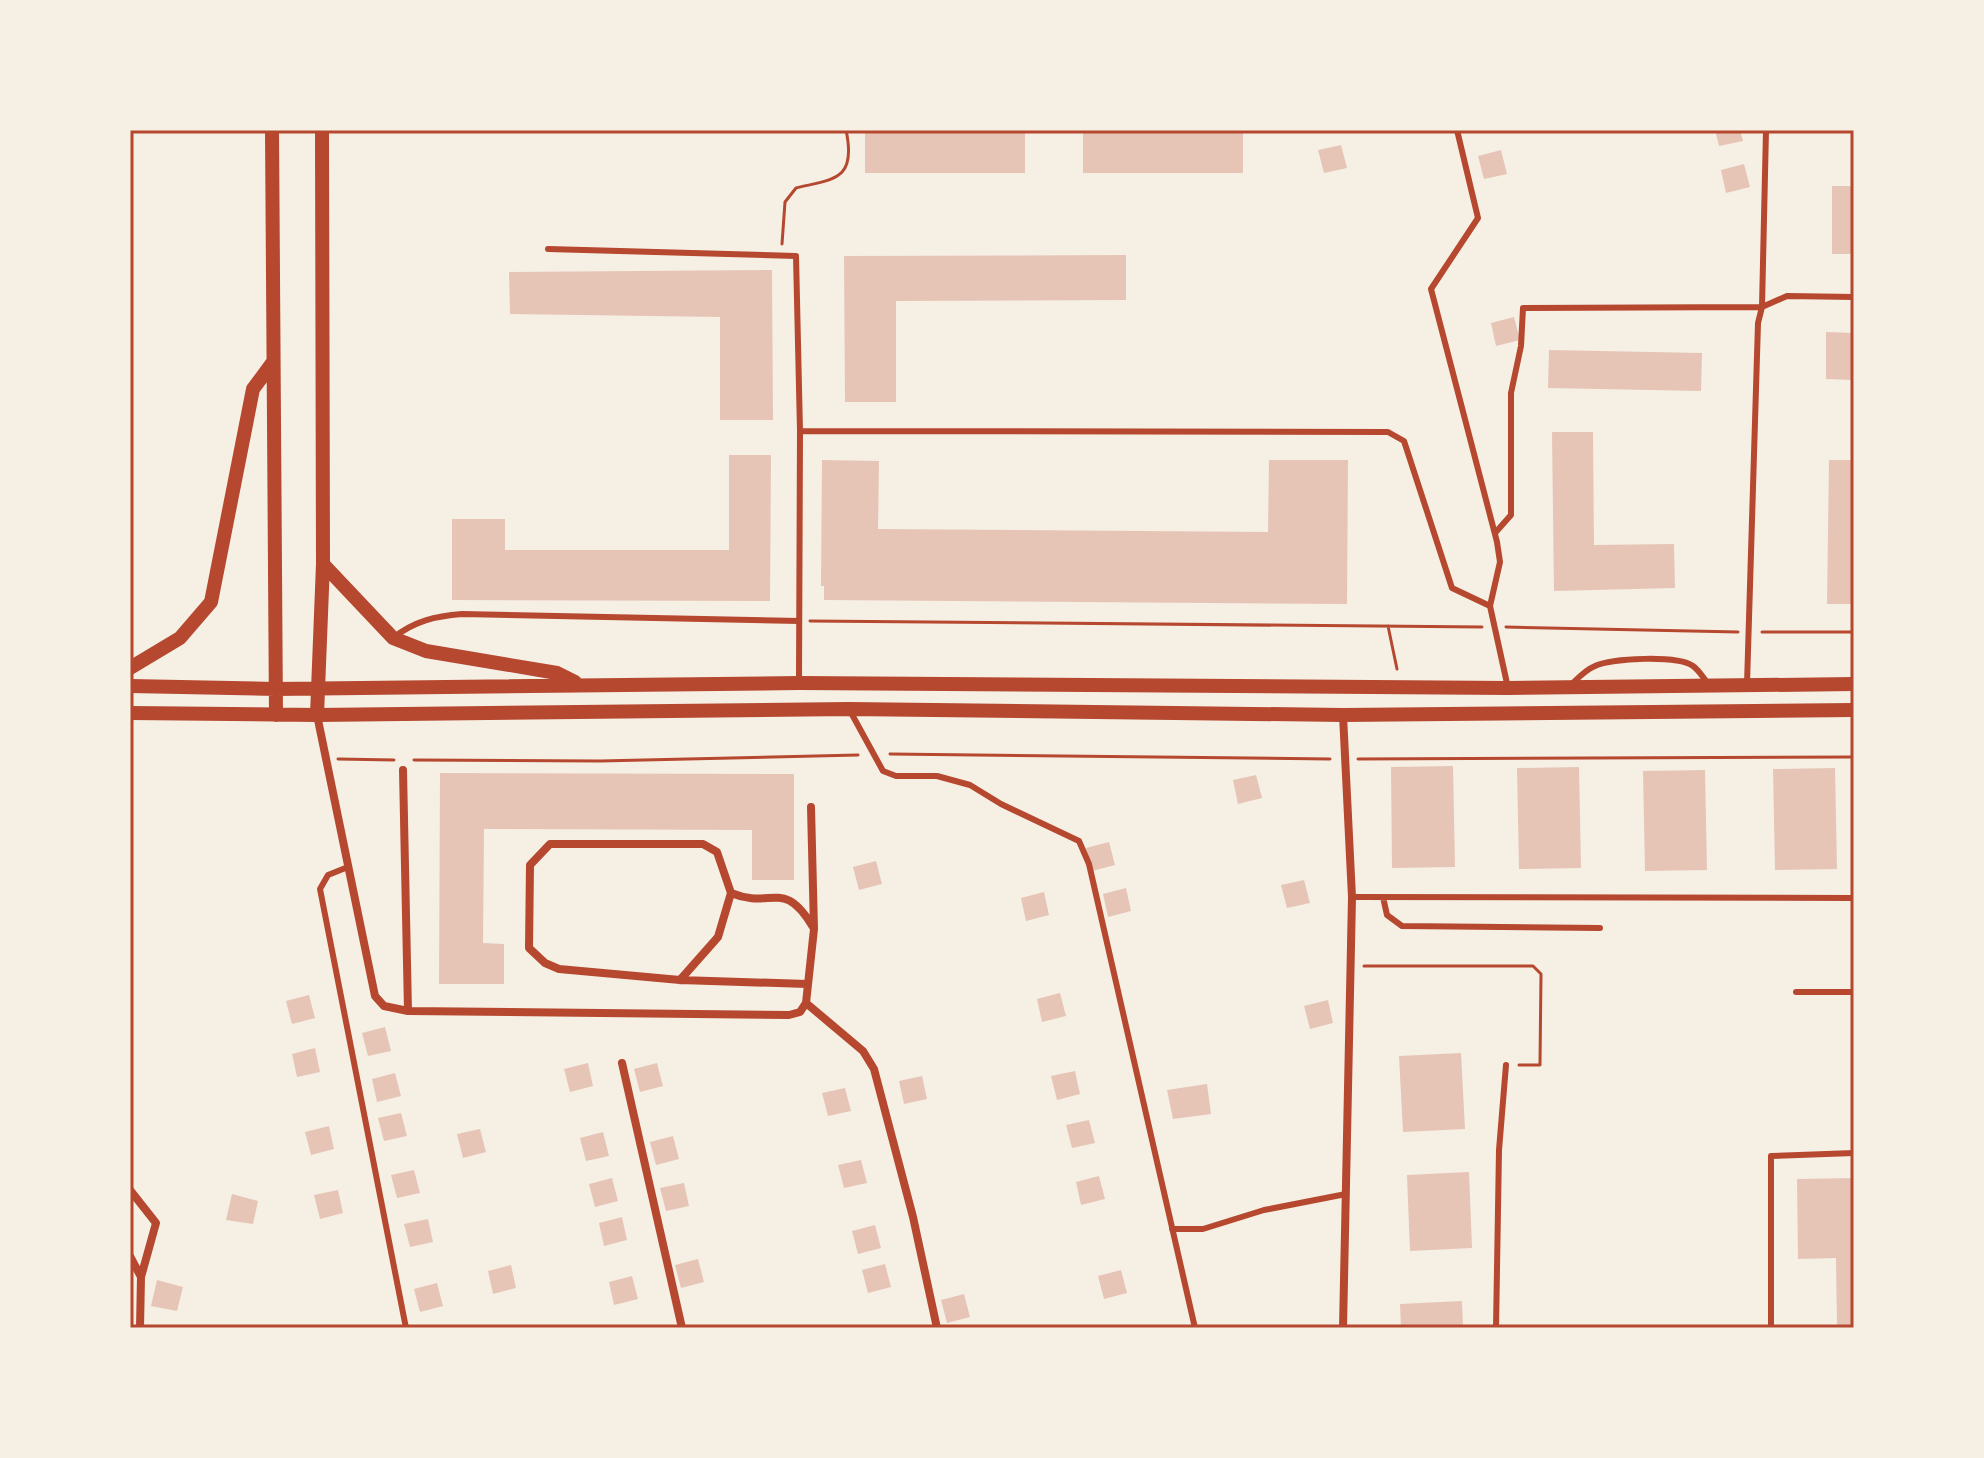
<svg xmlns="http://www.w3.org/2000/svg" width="1984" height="1458" font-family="Inter,sans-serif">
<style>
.building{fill:#e6c5b7}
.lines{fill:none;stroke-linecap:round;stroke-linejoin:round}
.path{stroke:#b5482f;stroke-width:3}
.service{stroke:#b5482f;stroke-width:6}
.minor{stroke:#b5482f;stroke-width:8}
.tertiary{stroke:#b5482f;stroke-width:14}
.neatline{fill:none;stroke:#b5482f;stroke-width:3}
</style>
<rect width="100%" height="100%" fill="#f6efe4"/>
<path class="building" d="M865 130H1025V173H865Z
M1083 130H1243V173H1083Z
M1715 130H1740L1743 141 1719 146Z
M1341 145 1347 168 1324 173 1318 150Z
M1501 150 1507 174 1484 179 1478 156Z
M1744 164 1750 187 1726 193 1721 170Z
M1832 186H1854V254H1832Z
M1126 255V300L896 301V402H845L844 256Z
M772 270 773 420H720V317L510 314 509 272Z
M1514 317 1520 340 1496 346 1491 323Z
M1826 332 1854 333V380L1826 379Z
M1549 350 1702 353 1701 391 1548 388Z
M1552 432H1593L1594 545 1674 544 1675 588 1554 591Z
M729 455H771L770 601 452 600V519H505V550H729Z
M822 460 879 461 878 529 1268 532 1269 460H1348L1347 604 824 600V586H821Z
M1829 460H1854L1852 604H1827Z
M1453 766 1455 867 1392 868 1391 767Z
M1579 767 1581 868 1519 869 1517 768Z
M1835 768 1837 869 1775 870 1773 769Z
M1705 770 1707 870 1645 871 1643 771Z
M440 773 794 774V880H752V830L484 829 483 943 504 944V984H439Z
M1256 775 1262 798 1238 804 1233 780Z
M1109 842 1115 865 1092 871 1086 848Z
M876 861 882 884 859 890 853 867Z
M1304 880 1310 903 1287 908 1281 885Z
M1126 888 1131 911 1108 917 1103 894Z
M1044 892 1049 915 1026 921 1021 898Z
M1060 993 1066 1016 1042 1022 1037 999Z
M309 995 315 1018 292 1024 286 1001Z
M1328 1000 1333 1023 1310 1029 1304 1006Z
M385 1027 391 1051 368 1056 362 1033Z
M315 1048 320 1072 297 1077 292 1054Z
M1461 1053 1465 1129 1403 1132 1399 1056Z
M588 1063 593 1086 570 1092 564 1069Z
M657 1063 663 1086 640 1092 634 1069Z
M1075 1071 1080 1094 1057 1100 1051 1076Z
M395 1073 401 1096 377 1102 372 1079Z
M922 1076 927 1099 904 1104 899 1081Z
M1207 1084 1211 1114 1173 1119 1167 1090Z
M845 1088 851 1111 828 1116 822 1093Z
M401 1113 407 1136 384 1141 378 1118Z
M1089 1120 1095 1143 1072 1148 1066 1125Z
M329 1126 334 1149 311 1155 305 1132Z
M480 1129 486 1152 463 1158 457 1134Z
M603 1132 609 1156 586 1161 580 1138Z
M673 1136 679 1159 656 1165 650 1142Z
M861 1160 867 1183 844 1188 838 1165Z
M414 1170 420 1193 397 1198 391 1175Z
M1469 1172 1472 1248 1410 1251 1407 1175Z
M1099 1176 1105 1199 1081 1205 1076 1182Z
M612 1178 618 1201 595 1207 589 1184Z
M1854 1178V1328H1837L1836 1258 1798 1259 1797 1179Z
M684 1183 689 1206 666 1211 660 1188Z
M338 1190 343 1213 320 1219 314 1195Z
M232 1194 258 1201 253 1224 226 1220Z
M622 1217 627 1240 604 1246 599 1223Z
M428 1219 433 1242 410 1247 404 1224Z
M875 1225 881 1248 858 1254 852 1231Z
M698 1259 704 1282 681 1288 675 1265Z
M885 1264 891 1287 868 1293 862 1270Z
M511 1265 516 1288 493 1294 488 1271Z
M1121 1270 1127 1293 1104 1299 1098 1276Z
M632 1276 638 1299 614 1305 609 1282Z
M157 1280 183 1287 177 1311 151 1306Z
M437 1283 443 1306 420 1312 414 1289Z
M964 1294 970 1317 947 1323 941 1300Z
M1462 1301 1463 1328H1401L1400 1304Z"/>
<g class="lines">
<path class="path" d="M782 244 785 202 796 188C833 179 857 181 846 130
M810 621 1482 627
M1388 626 1397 669
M1506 627 1738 632
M1762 632H1854
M890 754 1330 759
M338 759 394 760
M1358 759 1854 757
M414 760 600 761 858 755
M1364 966H1533L1541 974 1540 1065H1519"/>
<path class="service" d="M1457 130 1478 218 1431 289 1497 542 1500 562 1490 606 1508 688
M548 249 796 256 800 431
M1495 533 1511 515V393L1521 346 1523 308 1762 307 1766 130
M393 638C414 621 436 616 462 614L799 621
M799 681 800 431 1388 432 1404 441 1452 588 1490 606
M1747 684 1758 323 1762 307 1787 296 1854 297
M1571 685C1578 678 1585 670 1595 666 1612 658 1677 655 1693 666 1699 670 1704 679 1709 685
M849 709 883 771 896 776H937L970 785 1001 804 1079 841 1089 864 1195 1328
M348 867 328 875 320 889 406 1328
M1352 897 1854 898
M1383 897 1387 915 1402 926 1600 928
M1796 992H1854
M1172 1229H1203L1264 1210 1346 1194
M1496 1328 1499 1150 1506 1065
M1771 1328V1156L1854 1153"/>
<path class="minor" d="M317 715 375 996 384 1006 408 1011 789 1015 800 1012 806 1003 814 929 811 807
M1343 715 1352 897 1343 1328
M403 770 408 1011
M680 980 718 937 731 893
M807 984 680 980 559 969 545 963 529 948 530 865 550 844H703L717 852 731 893C772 910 783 877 813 927
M806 1003 863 1051 874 1069 913 1217 937 1328
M622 1063 682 1328
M130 1190 156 1223 141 1277
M130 1256 141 1277 140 1328"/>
<path class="tertiary" d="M272 130 276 715
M323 564 393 638 426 651 557 673 575 682
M130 668 180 638 211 602 253 389 273 362
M130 686 276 689 799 683 1508 688 1854 684
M130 713 317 715 849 709 1343 715 1854 710
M317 715 323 564 322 130"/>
</g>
<rect width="1984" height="1458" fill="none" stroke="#f6efe4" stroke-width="264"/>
<rect x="132" y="132" width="1720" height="1194" class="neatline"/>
</svg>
